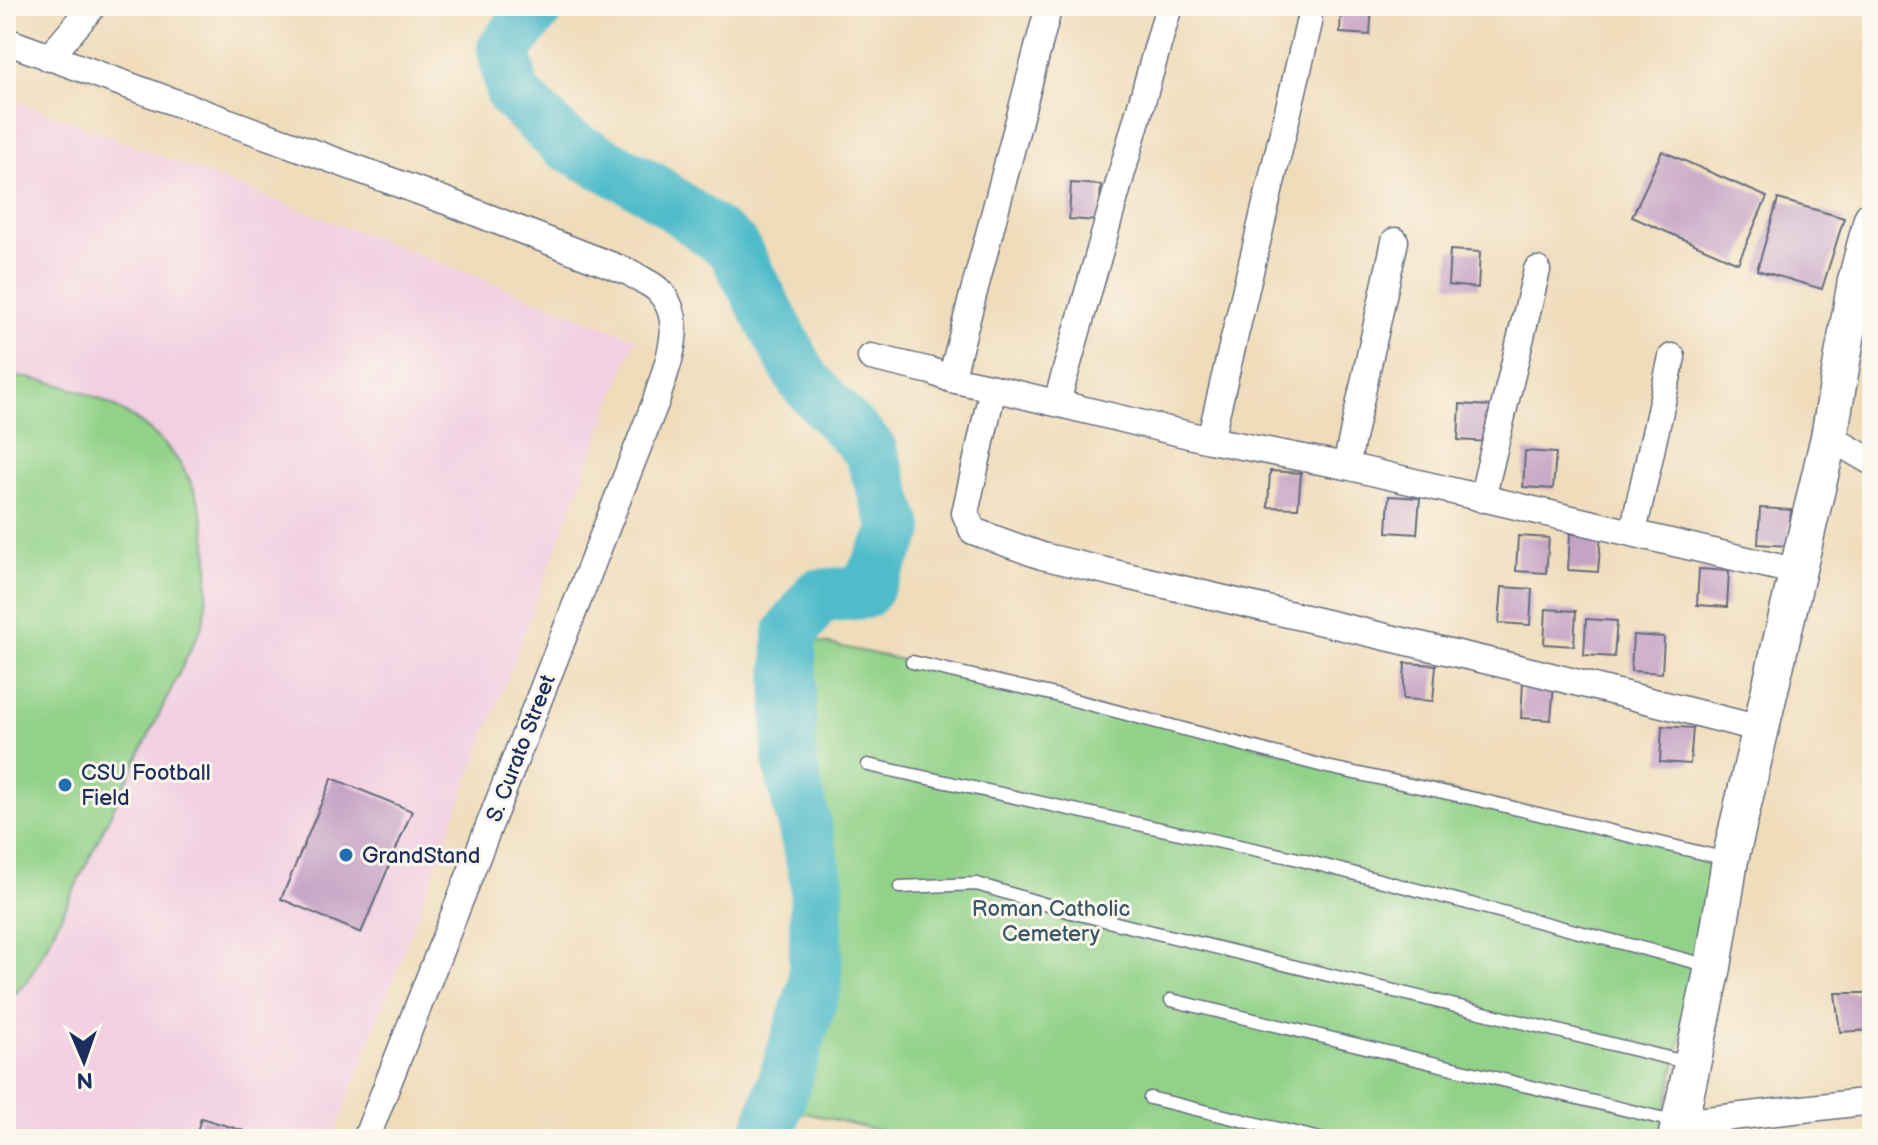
<svg xmlns="http://www.w3.org/2000/svg" width="1878" height="1145" font-family="'Balsamiq Sans',sans-serif">
<style>
.built{fill:#f2cfe1}
.green{fill:#91d188;stroke:#568073;stroke-width:2}
.lines{fill:none;stroke-linecap:round;stroke-linejoin:round}
.river{stroke:#4fbcca;stroke-width:54}
.building{fill:#c5a3c4}
.lane-casing{stroke:#656c7e;stroke-width:15}
.street-casing{stroke:#656c7e;stroke-width:29}
.secondary-casing{stroke:#656c7e;stroke-width:39}
.lane{stroke:#fff;stroke-width:12}
.street{stroke:#fff;stroke-width:26}
.secondary{stroke:#fff;stroke-width:36}
.poi-dot{fill:#1f6fb2;stroke:#fbf7ec;stroke-width:3}
.labels{text-anchor:middle;stroke-width:6;stroke-linejoin:round;paint-order:stroke}
.street-label{font-size:22px;fill:#1b2f5e;stroke:#fbf7ec}
.poi-label{font-size:22px;fill:#1b2f5e;stroke:#fbf7ec;text-anchor:start}
.park-label{font-size:22px;fill:#385868;stroke:#fbf7ec}
</style>
<rect width="100%" height="100%" fill="#fbf7ec"/>
<filter id="ink" filterUnits="userSpaceOnUse"><feTurbulence type="fractalNoise" baseFrequency=".0125" numOctaves="2"/><feDisplacementMap in="SourceGraphic" scale="16" xChannelSelector="R" yChannelSelector="G"/><feConvolveMatrix kernelMatrix="1 2 1 2 8 2 1 2 1" color-interpolation-filters="sRGB"/></filter>
<filter id="wash" filterUnits="userSpaceOnUse"><feTurbulence type="fractalNoise" baseFrequency=".006" numOctaves="4" result="noise"/><feDisplacementMap in="SourceGraphic" scale="32" xChannelSelector="R" yChannelSelector="G"/><feGaussianBlur stdDeviation="1.8" result="paint"/><feColorMatrix in="noise" values="0 0 0 0 0 0 0 0 0 0 0 0 0 0 0 0 0 1.4 0 .05"/><feComposite in="paint" operator="in"/></filter>
<g filter="url(#wash)">
<rect width="100%" height="100%" fill="#efdcba"/>
<path class="built" d="M6 97 636 338 333 1139H6Z"/>
<path class="green" d="M6 376C73 380 153 413 187 475 211 519 212 575 203 624L46 947 28 980 6 1003Z
M800 638 912 662 1126 715 1721 855 1659 1139H916L780 1107 833 987 831 874 793 754Z"/>
<g class="lines">
<path class="river" d="M538 6 504 49 513 94 563 142 652 189 733 247 804 381 870 450 897 530 864 592 818 596 790 634 789 760 817 880 815 985 766 1139"/>
</g>
<g id="blocks">
<path class="building" d="M1341 6H1372L1370 35 1340 33Z
M1662 151 1767 197 1738 263 1632 217Z
M1071 183 1101 185 1099 221 1069 219Z
M1778 199 1844 218 1822 289 1757 270Z
M1450 250 1480 252 1478 288 1448 285Z
M1460 404 1491 406 1489 442 1458 440Z
M1525 451 1556 453 1553 489 1523 487Z
M1270 471 1301 473 1298 508 1268 507Z
M1389 496 1420 498 1417 534 1387 532Z
M1760 508 1791 510 1788 546 1758 544Z
M1570 534 1601 536 1598 572 1568 570Z
M1518 536 1549 538 1546 573 1516 571Z
M1699 569 1729 571 1727 607 1697 605Z
M1502 587 1532 589 1530 625 1499 623Z
M1546 609 1576 611 1574 646 1544 644Z
M1586 619 1617 621 1614 657 1584 655Z
M1633 635 1664 637 1662 673 1631 671Z
M1405 663 1436 665 1433 701 1403 699Z
M1523 682 1554 684 1551 720 1521 718Z
M1662 726 1693 728 1690 764 1660 762Z
M332 778 412 811 361 933 281 899Z
M1835 993H1872V1030L1840 1032Z
M201 1118 244 1131 242 1139H195Z"/>
</g>
</g>
<g filter="url(#ink)">
<use href="#blocks" fill-opacity="0" stroke="#656c7e" stroke-width="2"/>
<g class="lines">
<g class="lane-casing">
<path id="lane" d="M912 662 1051 694 1327 767 1480 800 1727 859
M868 765 1294 858 1710 966
M900 887 977 884 1071 912 1689 1063
M1171 1000 1677 1122
M1150 1098 1320 1139"/>
</g>
<g class="street-casing">
<path id="street" d="M6 41 446 201 631 273C639 279 651 283 658 290 689 320 666 367 656 401L366 1139
M49 58 93 6
M871 357 931 371 951 379
M993 388 951 379 1049 6
M1057 402 1169 6
M1829 437 1872 462
M1210 440 1309 23
M1346 466 1395 241
M1482 499 1537 270
M1633 532 1672 357
M1761 729 1535 672 1042 556 973 531 965 513 993 388 1210 440 1346 466 1798 572
M1680 1123 1872 1101"/>
</g>
<g class="secondary-casing">
<path id="secondary" d="M1676 1139 1713 967 1730 860 1829 437 1856 281 1872 219"/>
</g>
<use href="#lane" class="lane"/>
<use href="#street" class="street"/>
<use href="#secondary" class="secondary"/>
</g>
</g>
<g class="poi-dot">
<circle cx="65" cy="785" r="8"/>
<circle cx="346" cy="855" r="8"/>
</g>
<g class="labels">
<g class="street-label">
<text transform="translate(520 748) rotate(-69)" y="8">S. Curato Street</text>
</g>
<g class="poi-label">
<text x="81" y="780">CSU Football<tspan x="81" dy="25">Field</tspan></text>
<text x="362" y="863">GrandStand</text>
</g>
<g class="park-label">
<text x="1051" y="916">Roman Catholic<tspan x="1051" dy="25">Cemetery</tspan></text>
</g>
</g>
<rect width="1878" height="1145" fill="none" stroke="#fbf7ec" stroke-width="32"/>
<g transform="translate(84 1061) rotate(178)" stroke="#fbf7ec" stroke-width="6" paint-order="stroke">
<path d="M0-6L14 30L0 20L-14 30Z" fill="#1b2f5e"/>
<text y="-12" font-size="22" font-weight="bold" text-anchor="middle" fill="#1b2f5e">N</text>
</g>
</svg>
